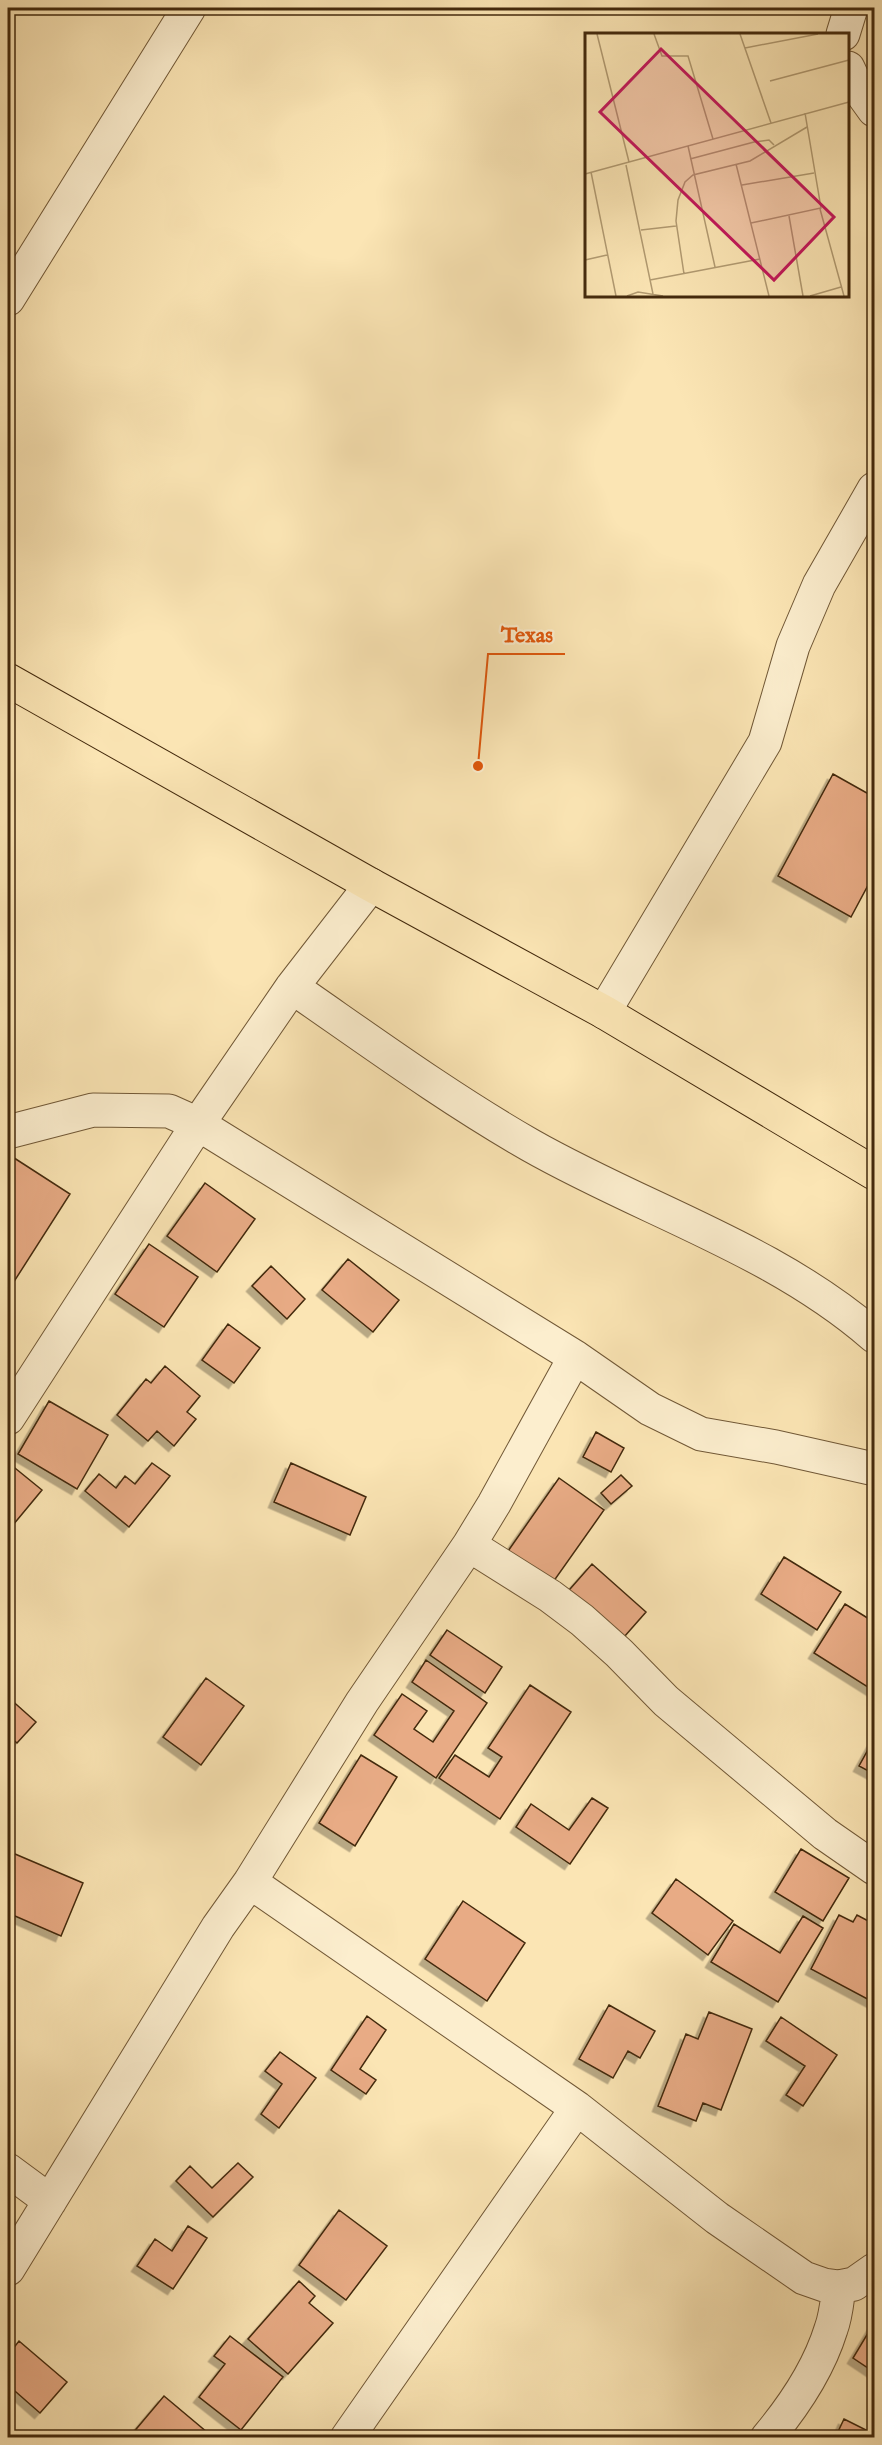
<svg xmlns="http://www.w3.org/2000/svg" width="882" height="2445" font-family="'IM FELL English',serif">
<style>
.building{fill:#e8ab85;stroke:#43290c;stroke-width:1.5;filter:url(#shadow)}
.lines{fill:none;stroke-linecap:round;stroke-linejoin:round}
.minor-casing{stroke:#715836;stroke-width:35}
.highway-casing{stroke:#43290c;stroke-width:35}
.minor{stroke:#fceece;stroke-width:33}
.highway{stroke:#fbe5b4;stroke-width:33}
.inset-road{fill:none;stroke:#b19a71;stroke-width:1.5}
.view{fill:#c2185b;fill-opacity:0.15;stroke:#c2185b;stroke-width:3}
.inset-edge{fill:none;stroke:#43290c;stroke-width:3}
.leader{fill:none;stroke:#e0570c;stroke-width:2}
.callout-dot{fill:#e0570c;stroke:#fceece;stroke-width:2}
.callout-label{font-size:22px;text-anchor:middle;font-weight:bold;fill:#e0570c;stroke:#fceece;stroke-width:4.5;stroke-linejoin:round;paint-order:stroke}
</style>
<defs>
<filter id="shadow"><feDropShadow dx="-5.5" dy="5.5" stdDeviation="0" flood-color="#0004"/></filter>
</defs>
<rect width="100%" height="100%" fill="#fbe5b4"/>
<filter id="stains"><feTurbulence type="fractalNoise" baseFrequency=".00333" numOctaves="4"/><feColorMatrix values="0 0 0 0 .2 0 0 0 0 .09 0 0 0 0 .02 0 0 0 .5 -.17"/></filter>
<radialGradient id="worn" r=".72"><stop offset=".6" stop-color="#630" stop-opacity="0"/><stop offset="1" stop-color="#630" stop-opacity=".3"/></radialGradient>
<path class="building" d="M833 774 874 797V874L851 917 778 876Z
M8 1154 70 1194 8 1291Z
M205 1183 255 1219 217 1272 167 1236Z
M149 1244 198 1277 164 1327 115 1294Z
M348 1259 399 1300 373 1332 322 1290Z
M271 1266 305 1299 287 1319 252 1286Z
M228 1324 260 1348 234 1383 202 1360Z
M165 1366 200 1396 187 1412 196 1419 174 1446 157 1431 148 1441 117 1415 146 1379 151 1383Z
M49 1401 108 1435 77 1489 18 1454Z
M596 1432 624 1448 611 1472 583 1457Z
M152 1463 170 1476 129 1527 85 1491 99 1474 116 1488 125 1476 135 1484Z
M291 1463 366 1497 350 1535 274 1502Z
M10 1464 42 1490 8 1531V1468Z
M621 1475 632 1486 611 1504 601 1493Z
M559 1478 604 1510 551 1585 506 1554Z
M784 1557 841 1592 817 1630 761 1594Z
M592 1564 646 1612 617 1645 563 1597Z
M845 1604 874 1622V1691L814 1653Z
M447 1630 502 1667 485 1693 430 1655Z
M426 1660 487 1703 436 1778 374 1735 402 1694 427 1711 414 1729 433 1742 454 1711 412 1682Z
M206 1678 244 1706 201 1765 163 1737Z
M530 1685 571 1712 500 1819 439 1778 455 1755 489 1777 502 1757 488 1748Z
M8 1697 36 1722 17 1743 8 1735Z
M874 1739V1774L859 1766Z
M361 1755 397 1777 355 1846 319 1823Z
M592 1798 608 1808 570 1864 516 1827 531 1804 569 1830Z
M801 1849 849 1878 823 1921 775 1892Z
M8 1851 83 1883 61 1936 8 1913Z
M676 1879 733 1921 708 1955 652 1913Z
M463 1901 525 1943 487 2001 425 1959Z
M839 1915 853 1922 857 1915 874 1924 873 2002 811 1969Z
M803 1916 823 1928 778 2002 711 1962 734 1924 780 1953Z
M609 2005 655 2031 640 2058 628 2051 613 2078 579 2059Z
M709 2012 752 2029 721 2110 703 2103 696 2121 658 2106 686 2034 698 2039Z
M367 2016 386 2030 360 2069 376 2080 366 2094 331 2070Z
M781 2017 837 2055 803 2106 786 2095 805 2066 766 2041Z
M280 2052 316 2078 279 2128 261 2114 282 2084 265 2071Z
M238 2163 253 2177 213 2217 176 2181 190 2166 212 2188Z
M339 2210 387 2246 346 2300 299 2265Z
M188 2226 207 2238 173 2289 137 2266 155 2239 172 2251Z
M299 2281 315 2296 309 2303 333 2323 288 2374 248 2339Z
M874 2323V2372L853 2358Z
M230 2336 283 2377 241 2430 199 2397 225 2364 214 2356Z
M19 2341 67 2382 40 2413 8 2385V2355Z
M164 2396 214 2438H137L132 2434Z
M844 2419 874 2434V2438H835Z"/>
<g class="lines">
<g class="minor-casing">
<path id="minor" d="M843 34 851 8
M848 68 856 85 874 110
M8 299 189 8
M292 987C370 1041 448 1098 530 1145 644 1210 774 1249 874 1336
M604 1012 765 742 793 646 819 585 874 489
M8 1132 93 1110 169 1111 198 1124 575 1357 650 1409 701 1434 776 1447 874 1469
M8 1418 198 1124 292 987 371 885
M469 1545 550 1596 582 1620 619 1653 666 1701 825 1834 874 1868
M250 1882 577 2108 717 2218 804 2278 824 2285 839 2287 854 2284 874 2270
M8 2170 50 2201
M8 2269 218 1927 250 1882 362 1702 469 1545 494 1504 575 1357
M347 2438 577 2108
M767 2438C793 2407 819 2368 831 2329 836 2316 837 2301 839 2287"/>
</g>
<g class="highway-casing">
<path id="highway" d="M8 680 371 885 604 1012 874 1173"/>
</g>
<use href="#minor" class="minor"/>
<use href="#highway" class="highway"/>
</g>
<g transform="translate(585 33)">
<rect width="264" height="264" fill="#fbe5b4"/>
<path class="inset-road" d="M12 1 44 129M69 1 77 23H103L128 106M155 1 186 90M160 15 233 1M185 48 264 27M103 113 130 234M105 126 169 109 184 107 189 112M151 131 184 263M41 132 68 261M6 139 31 263M0 141 264 69M157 152 229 140M235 176 259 263M204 183 218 263M166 190 236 175 220 80M56 197 91 193M0 227 22 222M99 241 91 188 93 167 100 149 108 142 165 128 222 94M65 247 175 226M42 263 53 259 78 263M225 263 256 254"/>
<path class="view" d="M76 16 249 184 189 247 15 79Z"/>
<rect width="264" height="264" class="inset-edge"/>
</g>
<path class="leader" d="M478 766L488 654H565"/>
<circle class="callout-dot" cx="478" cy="766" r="6"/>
<g class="callout-label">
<text x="527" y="642">Texas</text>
</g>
<rect width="882" height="2445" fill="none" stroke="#fbe5b4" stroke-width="30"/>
<rect x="9" y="9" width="864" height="2427" fill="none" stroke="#43290c" stroke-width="3"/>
<rect x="15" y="15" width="852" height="2415" fill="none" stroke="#43290c" stroke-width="1.5"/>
<rect width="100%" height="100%" filter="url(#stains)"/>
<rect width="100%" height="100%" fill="url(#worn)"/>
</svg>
